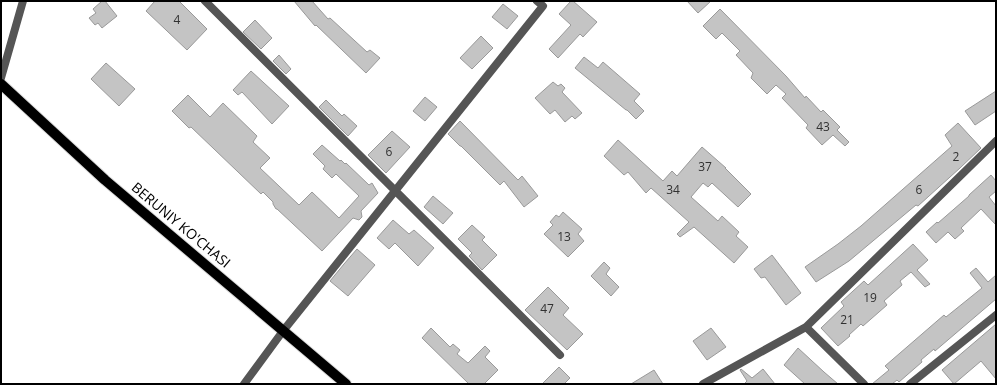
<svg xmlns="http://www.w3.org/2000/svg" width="997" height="385" font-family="'Open Sans',sans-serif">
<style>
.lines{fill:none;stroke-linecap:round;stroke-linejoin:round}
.stream{stroke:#a3a3a3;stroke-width:2.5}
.building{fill:#c4c4c4;stroke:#999}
.primary-casing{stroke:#dbdbdb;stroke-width:12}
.street{stroke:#555;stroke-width:8}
.primary{stroke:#000;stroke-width:10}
.labels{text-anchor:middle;stroke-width:4;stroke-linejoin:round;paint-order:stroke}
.number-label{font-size:12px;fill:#313131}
.street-label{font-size:14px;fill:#000;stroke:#fff}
</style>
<rect width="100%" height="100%" fill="#fff"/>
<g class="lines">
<path class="stream" d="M1 2V1"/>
</g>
<path class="building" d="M102 1H105L117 16 102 28 98 23 95 25 89 18 96 13 93 9Z
M155 1H179L207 29 187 50 146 11Z
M294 1H312L328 19 330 18 367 52 370 50 380 58 366 73 316 25 315 26Z
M571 1H573L597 22 583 37 580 34 558 58 549 49 571 25 559 14Z
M687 1H711L698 13Z
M503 4 518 16 507 29 492 17Z
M720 9 786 76 805 98 806 96 821 112 823 110 840 127 837 130 849 142 845 146 833 135 822 145 806 128 808 125 782 98 786 94 776 85 767 94 751 78 753 73 736 55 740 51 722 33 716 39 703 26Z
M255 20 272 38 261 49 243 32Z
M481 36 493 48 472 69 460 58Z
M279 55 291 69 286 74 273 61Z
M584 57 598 68 603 62 640 94 634 101 644 111 636 119 627 110H626L575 68Z
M106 63 135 89 119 106 91 79Z
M251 71 289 106 272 124 242 92 238 95 233 90Z
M553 82 558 86 561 84 565 88 562 92 582 113 575 119 572 116 565 122 555 110 550 114 535 98Z
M996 91V111L975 125 965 111Z
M188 95 210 117 223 103 257 136 253 142 270 158 260 168 299 205 312 192 339 218 359 196 336 174 332 178 323 169 325 166 313 154 322 145 340 161 341 160 345 164 346 163 369 185 372 183 378 193 361 211 362 217 359 220 353 218 322 251 277 209H276L273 204V202L263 192 261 194 191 127 189 128 172 111Z
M425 97 437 107 425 121 413 111Z
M326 100 342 116 344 114 357 126 348 136 319 107Z
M460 121 518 180 522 176 538 196 524 207 504 181 500 185 461 146H460L448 134Z
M958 123 981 148 960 168 918 206 916 205 849 261 816 282 805 267 838 244 861 226 952 146 945 135Z
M392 131 410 147 386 173 368 155Z
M618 140 663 181 672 171 677 176 702 147 726 168H725L751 194 738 207 712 183 708 187 703 183 691 197 718 221 722 216 739 232 736 236 748 247 734 263 694 227 680 237 677 234 689 222 651 188 646 193 628 172 624 175 604 156Z
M991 175 996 181V191L989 197 996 206V225L981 209 961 228 964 231 955 239 948 232 936 243 926 232 937 222 938 223 969 196V195Z
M433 196 453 213 443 224 424 207Z
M563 212 582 229 578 234 584 241 568 257 544 234 553 225 550 222 556 215 559 217Z
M393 220 409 234 414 230 434 248 418 266 395 243 389 249 377 238Z
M472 225 485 237 482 240 497 255 482 270 469 256 472 253 458 239Z
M913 244 928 260 917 270 930 284 925 287 911 272 900 281 902 285 884 301 887 305 863 326 861 324 849 335 850 336 838 346 821 328 844 306 841 302 864 281 868 285Z
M357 249 375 265 348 296 330 281 344 264Z
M772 255 801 293 786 305 765 277 761 278 754 269Z
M604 262 610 268 606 274 619 287 611 296 591 276Z
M976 268 988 282 996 275V299L935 351 934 349 921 360 922 362 899 382 897 380 892 384H872L889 370 885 366 944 315 946 317 982 288 970 273Z
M548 287 569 308 563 315 583 334 567 350 525 310Z
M996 324V379L981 361 954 384 942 370Z
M431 328 450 347 453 344 460 350 457 354 468 363 485 346 490 351 485 357 498 370 484 384H469L422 338Z
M711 328 726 347 707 360 693 341Z
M798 348 824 372 838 384H805L784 365Z
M559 367 570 378 564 384H542Z
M741 369 752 378 763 369 775 384H744L747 381 740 370Z
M654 370 663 384H631Z"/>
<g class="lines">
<g class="primary-casing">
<path id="primary" d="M1 84 105 180 346 384"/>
</g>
<path class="street" d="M205 1 560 355
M1 78 23 1
M806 327 864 384
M244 384 283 331 543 6 537 1
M703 384 806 327 996 141
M910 384 996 315"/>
<use href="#primary" class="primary"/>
</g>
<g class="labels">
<g class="number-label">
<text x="177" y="24">4</text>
<text x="823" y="131">43</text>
<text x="389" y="156">6</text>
<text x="956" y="161">2</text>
<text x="705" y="171">37</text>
<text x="673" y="194">34</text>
<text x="919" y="194">6</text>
<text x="564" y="241">13</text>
<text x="870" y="302">19</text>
<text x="547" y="313">47</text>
<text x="847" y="324">21</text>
</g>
<g class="street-label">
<text transform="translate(181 225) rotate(40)" y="5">BERUNIY KO'CHASI</text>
</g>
</g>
<rect width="997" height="385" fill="none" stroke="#000000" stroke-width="4"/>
</svg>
